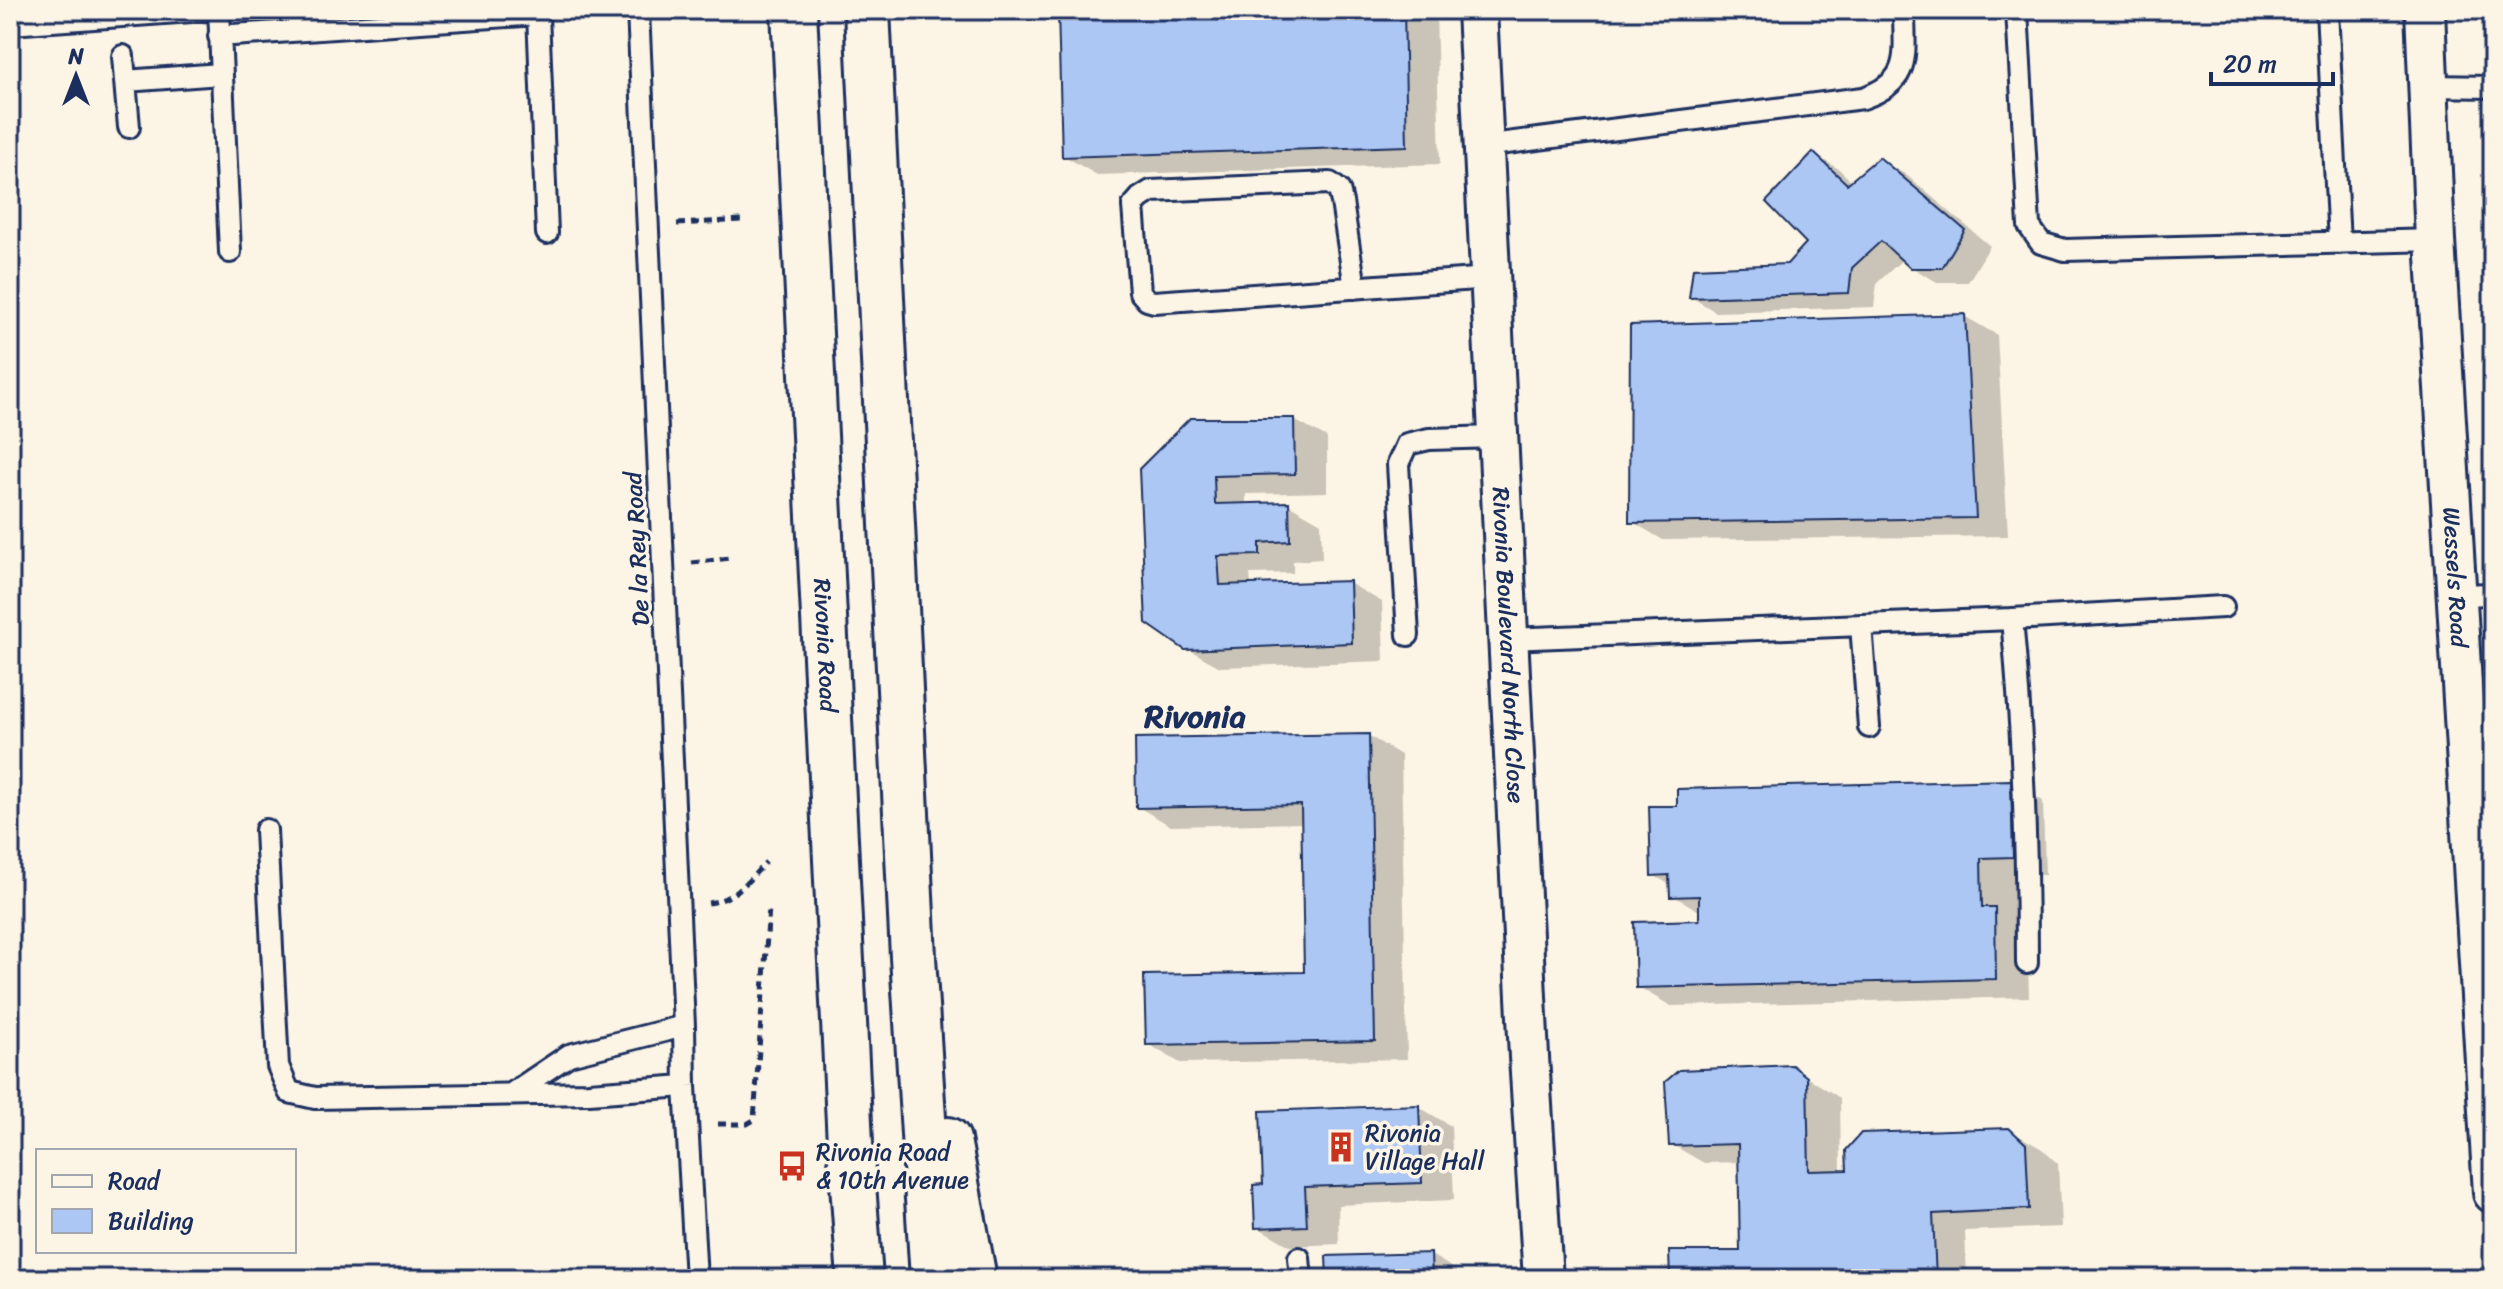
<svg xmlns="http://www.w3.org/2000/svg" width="2503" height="1289" font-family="Sriracha,sans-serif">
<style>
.shadow{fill:#0003}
.building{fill:#adc7f4;stroke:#1b2f5e;stroke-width:2}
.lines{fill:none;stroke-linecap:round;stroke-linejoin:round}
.service-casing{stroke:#1b2f5e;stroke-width:26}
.minor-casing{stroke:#1b2f5e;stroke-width:44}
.primary-casing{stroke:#1b2f5e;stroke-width:50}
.path{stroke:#1b2f5e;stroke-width:5;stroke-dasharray:8 6;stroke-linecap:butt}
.service{stroke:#fcf5e5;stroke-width:20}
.minor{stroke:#fcf5e5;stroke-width:38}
.primary{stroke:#fcf5e5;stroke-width:44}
.labels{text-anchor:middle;stroke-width:7;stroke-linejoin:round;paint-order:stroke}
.street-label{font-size:24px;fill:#1b2f5e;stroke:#fcf5e5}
.poi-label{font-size:24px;fill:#1b2f5e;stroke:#fcf5e5;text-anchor:start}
.district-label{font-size:32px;font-weight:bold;fill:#1b2f5e;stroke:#fcf5e5}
</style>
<rect width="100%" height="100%" fill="#fcf5e5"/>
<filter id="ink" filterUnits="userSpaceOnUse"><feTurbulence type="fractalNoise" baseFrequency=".0125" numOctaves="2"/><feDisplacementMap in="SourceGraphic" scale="16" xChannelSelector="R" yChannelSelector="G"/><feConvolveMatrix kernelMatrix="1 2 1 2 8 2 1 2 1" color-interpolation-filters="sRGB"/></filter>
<g filter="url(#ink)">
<path class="shadow" d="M1060 10H1436L1440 164 1097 175 1064 156Z
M1813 154 1839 169 1852 182 1879 160 1905 174 1990 246 1968 282H1937L1911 267 1903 259 1877 283 1874 307 1716 312 1691 297 1788 266 1808 243Z
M1964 316 1997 335 2008 536 1663 540 1631 521Z
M1294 420 1327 438V492L1246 494V505L1288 504 1321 523 1322 559 1293 561V573L1250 574 1251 586 1349 583 1382 602 1384 661 1220 667 1186 648 1141 469Z
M1369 736 1401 755 1407 1059 1180 1063 1148 1044 1306 974 1303 823 1171 826 1138 807Z
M2010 782 2043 801 2045 875H2013L2014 920 2027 928 2029 997 1671 1006 1638 987 1701 922V912L1672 895V886L1653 875Z
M1791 1067 1840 1098 1841 1172 2009 1130 2042 1149 2058 1164 2061 1227 1965 1231 1967 1279H1672L1742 1253 1740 1162 1704 1163 1671 1144Z
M1419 1107 1451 1126 1454 1200 1338 1205 1339 1244 1290 1246 1257 1227 1265 1186Z
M1431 1255 1456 1270V1279H1329Z"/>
<path class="building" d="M1058 10H1404L1407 146 1062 157Z
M1813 152 1847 184 1879 157 1965 230 1942 268H1910L1881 241 1852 268 1849 293 1689 298 1693 268 1787 264 1806 243 1766 202Z
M1965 314 1976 518 1629 523 1630 325Z
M1190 418H1294L1295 474 1214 476 1215 504 1289 502 1290 541 1260 543V555L1218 556 1220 585 1350 581 1352 643 1185 650 1146 623 1139 469Z
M1369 734 1375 1041 1146 1045 1144 975 1304 972 1301 805 1136 808 1135 738Z
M2011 780 2013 857 1981 858 1982 907H1995L1996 979 1636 988 1634 922 1699 920V896L1670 897 1669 875 1651 876 1649 806H1677V789Z
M1792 1065 1807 1077 1809 1171 1847 1170 1846 1150 1861 1133 2009 1128 2026 1144 2029 1209 1933 1214 1936 1279H1670L1669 1251H1740L1738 1144 1669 1146 1665 1082 1679 1070Z
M1419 1105 1422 1183 1305 1187 1307 1226 1255 1228 1253 1185 1263 1184 1260 1111Z
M1431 1253 1432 1279H1327L1326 1256Z"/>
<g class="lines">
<g class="service-casing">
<path id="service" d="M219 10 230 252
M638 10 684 1026 685 1086 696 1279
M2017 10 2029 226 2041 243 2065 250 2435 240
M2327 10 2339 243
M538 14 547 233
M10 24 206 10
M219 36 538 14V10
M123 56 125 81 221 74
M125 81 129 127
M2429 86 2493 87
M1483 146 1863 98C1913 81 1904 55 1904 10
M1355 288 1342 202 1339 190 1330 183 1151 191 1140 198 1133 206 1140 292 1147 300 1154 302 1490 278
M2458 595 2493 594
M2012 619C2023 735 2027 846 2027 963
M1861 625 1869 727
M1408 635 1398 464 1407 444 1429 439 1497 437
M1508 639 2012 619 2223 607
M266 830 278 1066 289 1092 315 1098 589 1093 685 1086
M511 1094 569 1055 684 1026
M1299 1258 1301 1279"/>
</g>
<g class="minor-casing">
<g id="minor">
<path id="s1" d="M1477 10 1529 1057 1543 1279"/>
<path id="s2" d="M2425 10 2435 240 2493 1193"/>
</g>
</g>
<g class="primary-casing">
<g id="primary">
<path id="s3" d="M794 10 850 1143 860 1279"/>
<path d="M867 10 913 957 933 1279"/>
<path d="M948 1140 974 1279"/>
</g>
</g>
<path class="path" d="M677 224 742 220
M692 563 730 558
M708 903C734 900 748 881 766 862
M718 1124H747L754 1120 769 907"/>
<use href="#service" class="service"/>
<use href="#minor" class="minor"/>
<use href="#primary" class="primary"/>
</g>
</g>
<defs>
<g id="building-bare" transform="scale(2.4)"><path d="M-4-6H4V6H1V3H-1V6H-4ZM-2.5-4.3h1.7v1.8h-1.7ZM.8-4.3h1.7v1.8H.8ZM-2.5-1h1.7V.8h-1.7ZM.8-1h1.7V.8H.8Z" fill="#c8321e" stroke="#fcf5e5" stroke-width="2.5" paint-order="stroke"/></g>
<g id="bus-bare" transform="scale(2.4)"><path d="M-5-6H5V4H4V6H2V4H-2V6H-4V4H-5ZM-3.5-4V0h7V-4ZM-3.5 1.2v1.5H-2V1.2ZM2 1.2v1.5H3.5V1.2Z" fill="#c8321e" stroke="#fcf5e5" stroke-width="2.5" paint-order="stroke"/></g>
</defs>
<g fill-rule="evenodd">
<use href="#building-bare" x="1341" y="1147"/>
<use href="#bus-bare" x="792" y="1166"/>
</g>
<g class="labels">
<g class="street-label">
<text transform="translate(637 549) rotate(-93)" y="8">De la Rey Road</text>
<text dy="8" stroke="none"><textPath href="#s2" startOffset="568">Wessels Road</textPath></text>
<text dy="8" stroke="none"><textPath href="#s3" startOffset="636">Rivonia Road</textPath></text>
<text dy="8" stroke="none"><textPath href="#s1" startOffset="636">Rivonia Boulevard North Close</textPath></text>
</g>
<g class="poi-label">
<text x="1365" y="1141">Rivonia<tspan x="1365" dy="28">Village Hall</tspan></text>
<text x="816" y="1160">Rivonia Road<tspan x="816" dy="28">&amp; 10th Avenue</tspan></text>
</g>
<g class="district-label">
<text x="1195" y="727">Rivonia</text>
</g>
</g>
<rect width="2503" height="1289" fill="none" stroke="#fcf5e5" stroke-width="40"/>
<rect x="20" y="20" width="2463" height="1249" fill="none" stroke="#1b2f5e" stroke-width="3" filter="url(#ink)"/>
<rect x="36" y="1149" width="260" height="104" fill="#fcf5e5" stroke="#a2a6af" stroke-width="2"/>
<rect x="52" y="1175" width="40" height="12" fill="#fcf5e5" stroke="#a2a6af" stroke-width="2"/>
<text x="108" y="1189" font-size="24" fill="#1b2f5e">Road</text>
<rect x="52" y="1209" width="40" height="24" fill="#adc7f4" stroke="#a2a6af" stroke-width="2"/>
<text x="108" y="1229" font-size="24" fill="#1b2f5e">Building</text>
<g transform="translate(76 76)" stroke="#fcf5e5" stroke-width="6" paint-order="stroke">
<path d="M0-6L14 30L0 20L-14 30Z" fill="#1b2f5e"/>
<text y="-12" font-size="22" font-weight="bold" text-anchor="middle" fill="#1b2f5e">N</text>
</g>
<path d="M2211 72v12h122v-12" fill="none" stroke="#1b2f5e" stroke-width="4"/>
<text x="2223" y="72" font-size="24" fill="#1b2f5e" stroke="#fcf5e5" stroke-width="6" paint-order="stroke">20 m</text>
</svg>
